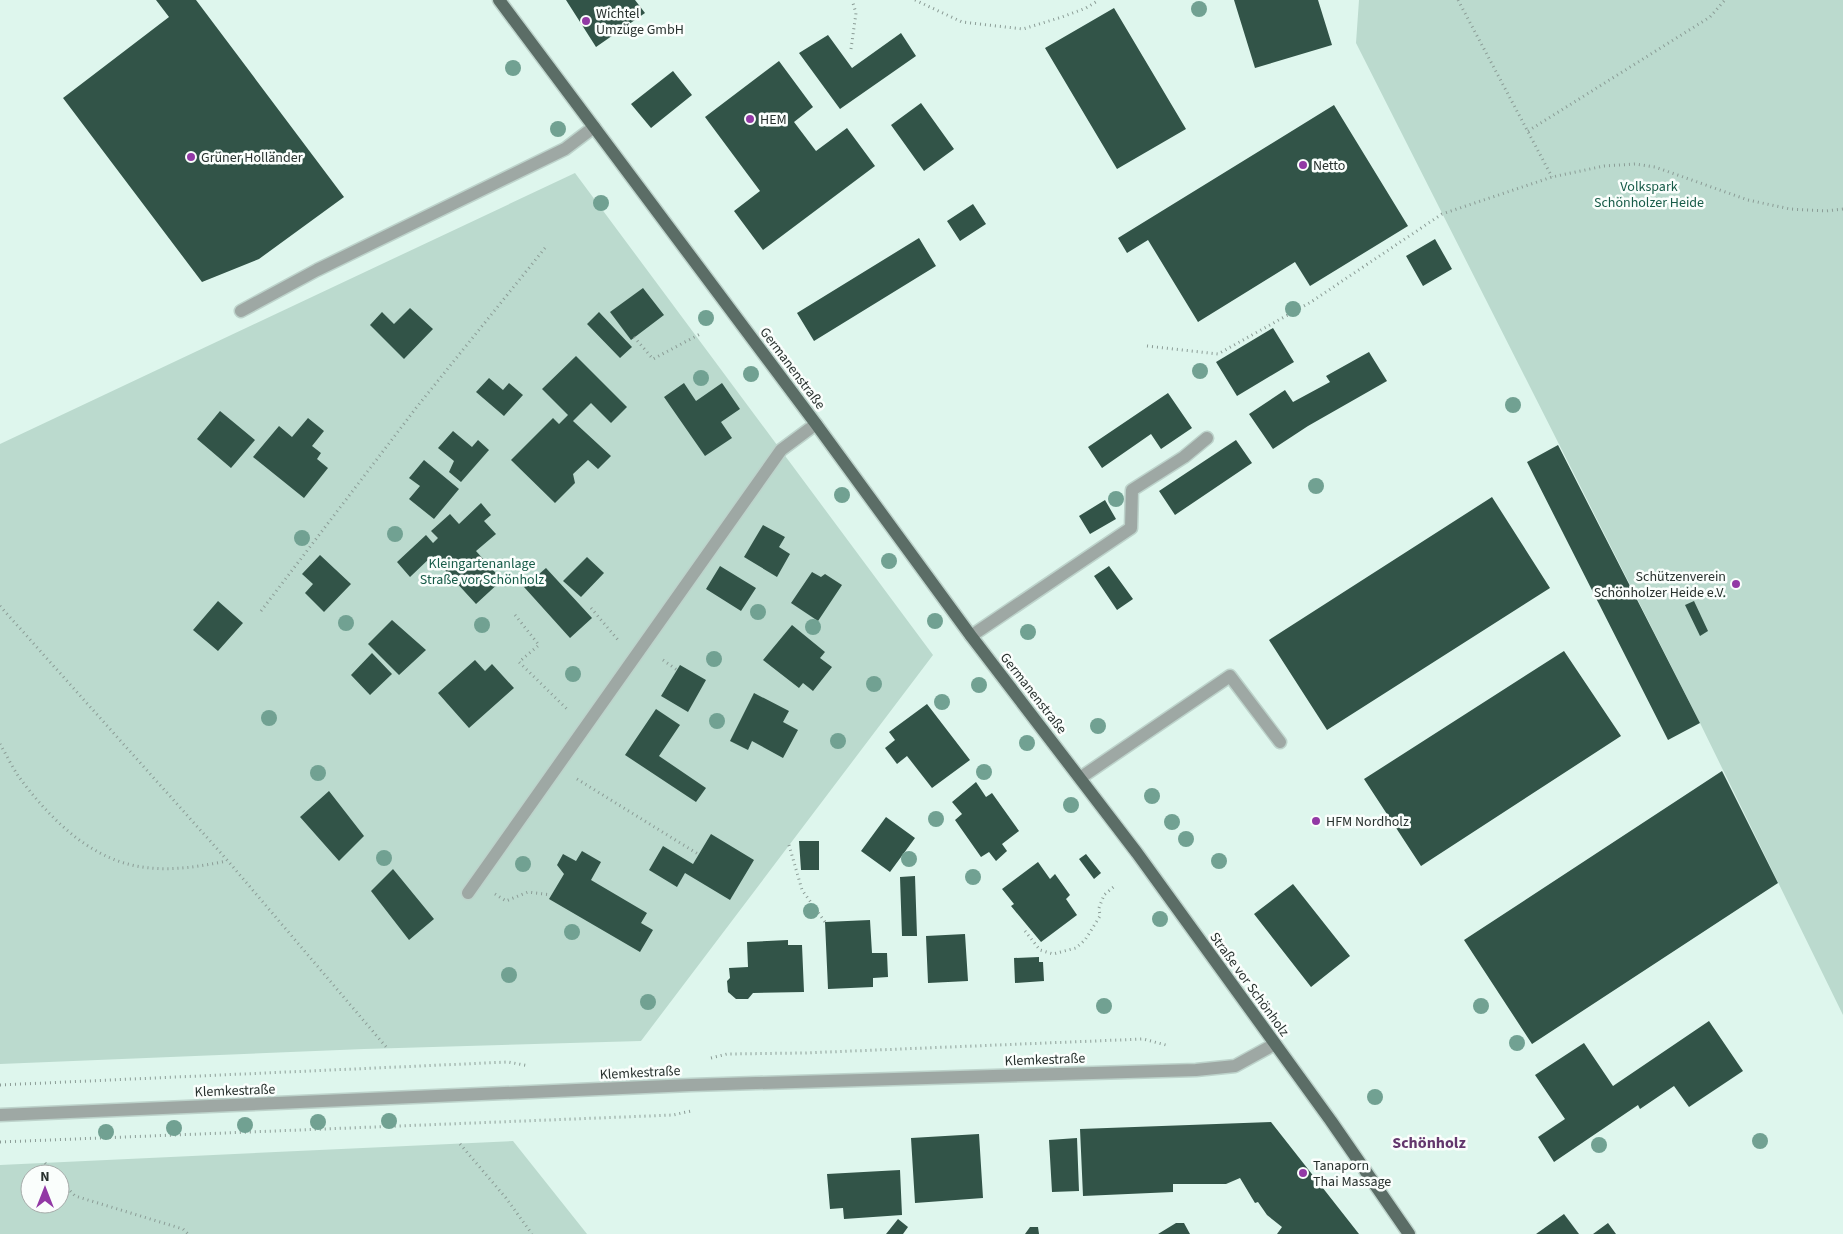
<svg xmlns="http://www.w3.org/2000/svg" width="1843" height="1234" font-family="'Source Sans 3',sans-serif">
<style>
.green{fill:#bbdace;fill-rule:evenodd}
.building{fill:#325448}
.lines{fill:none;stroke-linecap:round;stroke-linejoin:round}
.minor-casing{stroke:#bdd3cb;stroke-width:15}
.major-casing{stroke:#bdd3cb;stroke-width:15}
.path{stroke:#8b9c96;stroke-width:3;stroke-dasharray:1 4;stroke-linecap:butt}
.minor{stroke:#9ea8a4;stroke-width:12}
.major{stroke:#5b6d66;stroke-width:12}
.tree{fill:#71a192}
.poi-dot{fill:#9239a5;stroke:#fafefc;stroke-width:2}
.labels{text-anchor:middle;stroke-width:5;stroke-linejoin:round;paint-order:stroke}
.poi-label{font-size:14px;fill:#28312e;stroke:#fafefc;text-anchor:start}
.park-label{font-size:14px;fill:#175b48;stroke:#fafefc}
.street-label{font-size:14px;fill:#28312e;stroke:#fafefc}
.quarter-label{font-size:16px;font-weight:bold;fill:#63376d;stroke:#fafefc}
</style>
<rect width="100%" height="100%" fill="#def6ed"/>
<path class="green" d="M1359 0H1843V1015L1700 723 1356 43Z
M575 173 933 655 641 1041 364 1049 0 1064V444Z
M513 1141 587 1234H0V1165ZM30 1174H60V1204H30Z"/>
<path class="building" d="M156 0H196L344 197 259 259 202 282 63 98 169 17Z
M566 0H635L645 13 596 47Z
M1234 0H1318L1332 45 1255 68Z
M1114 8 1186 129 1117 169 1045 48Z
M901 33 916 56 840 109 799 53 828 35 852 68Z
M779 61 813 107 794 122 816 151 847 128 875 166 763 250 734 211 760 191 705 117Z
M673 71 692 95 651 128 631 104Z
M921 103 954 149 924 171 891 125Z
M1334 105 1408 226 1310 286 1295 262 1198 322 1148 240 1127 253 1118 238Z
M973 204 986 224 960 241 947 221Z
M919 238 936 266 814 341 797 313Z
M1435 239 1452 269 1423 286 1406 256Z
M643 288 664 315 631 340 610 312Z
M410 308 433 329 404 359 370 325 382 312 394 324Z
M599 312 632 347 620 358 587 324Z
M1273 328 1294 362 1237 396 1216 362Z
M1369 352 1387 381 1308 426 1273 449 1249 414 1285 390 1293 402 1330 382 1326 376Z
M576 356 627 407 611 423 591 403 573 421 611 456 598 469 588 460 573 474 575 483 555 503 511 460 553 418 559 424 568 415 542 389Z
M489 378 503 390 509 383 523 395 504 416 476 392Z
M684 383 696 401 722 383 740 409 721 422 732 438 705 456 664 397Z
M1168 393 1192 428 1161 449 1151 434 1102 468 1088 447Z
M220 411 255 440 231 468 197 439Z
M308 418 324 431 312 446 321 453 317 459 328 468 304 498 253 457 279 426 292 437Z
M453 431 472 447 478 440 489 450 461 482 449 472 454 461 438 448Z
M1236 440 1252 463 1175 515 1159 491Z
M1558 445 1700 723 1668 740 1527 462Z
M424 460 459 489 434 519 409 499 420 486 409 478Z
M1492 497 1550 588 1327 730 1269 640Z
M1105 500 1116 519 1090 534 1079 516Z
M481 503 491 515 484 521 496 534 476 551 502 580 476 604 432 556 410 577 397 562 426 535 433 543 438 538 431 531 450 514 459 524Z
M763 525 785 537 779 547 790 554 777 577 744 557Z
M320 555 351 584 324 612 305 593 313 584 302 574Z
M587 557 604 573 581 597 563 581Z
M720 566 756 588 741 611 706 589Z
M1109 566 1133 599 1117 610 1094 576Z
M546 568 592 618 570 638 524 587Z
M812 572 821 577 825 574 842 585 818 621 791 603Z
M218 601 243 623 218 651 193 630Z
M1694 601 1708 631 1700 636 1685 605Z
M392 620 426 650 399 675 368 644Z
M792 625 825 652 820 658 832 667 813 691 803 683 799 688 763 660Z
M1564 651 1621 736 1421 866 1364 779Z
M372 653 392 674 370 695 351 675Z
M475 660 485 671 492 664 514 688 469 728 438 693Z
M680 665 706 680 688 712 661 696Z
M754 693 789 711 783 722 798 730 783 758 752 741 748 750 730 741Z
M927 704 970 760 932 788 907 756 897 764 885 748 895 740 889 732Z
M656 709 680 725 659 756 706 788 696 802 625 755Z
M1722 771 1778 883 1532 1044 1464 940Z
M976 782 986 797 992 793 1019 831 1002 844 1007 851 996 861 989 852 981 857 955 820 962 814 952 802Z
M329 791 364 836 339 861 300 817Z
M886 817 915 838 890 872 861 851Z
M711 834 754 860 730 900 685 873 677 887 649 870 663 846 693 864Z
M799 841H819V870H801Z
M582 851 601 862 591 880 647 913 641 923 653 930 640 952 549 899 564 874 557 865 563 854 576 861Z
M1086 854 1101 873 1094 879 1079 859Z
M1038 862 1050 879 1055 874 1070 895 1066 899 1077 915 1041 942 1011 906 1014 904 1002 889Z
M393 869 434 919 409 940 371 891Z
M915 876 917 936H902L900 877Z
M1293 884 1350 956 1311 987 1254 914Z
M870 920 872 953H887L888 977 873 978V987L828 989 825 922Z
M965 934 968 981 928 983 926 936Z
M788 940V945H802L804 992 753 993 748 999H736L728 992 727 981 730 978 729 968 748 967 747 942Z
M1039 957V962H1043L1044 981 1015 983 1014 958Z
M1709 1021 1743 1071 1689 1107 1674 1086 1640 1109 1638 1105 1554 1162 1538 1137 1565 1119 1535 1075 1584 1043 1613 1086Z
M1271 1122 1359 1234H1277L1282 1227 1267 1215 1258 1202 1255 1203 1240 1178 1226 1184H1173V1192L1083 1196 1080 1129Z
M979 1134 983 1198 915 1203 911 1138Z
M1077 1138 1079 1191 1052 1192 1049 1140Z
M900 1170 902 1215 844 1219 843 1208 830 1209 827 1174Z
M1564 1214 1579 1234H1536Z
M898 1219 908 1227 903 1234H886Z
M1176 1223H1184L1190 1234H1158Z
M1608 1223 1616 1234H1593Z
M1030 1227H1038L1039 1234H1025Z"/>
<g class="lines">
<g class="minor-casing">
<path id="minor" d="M241 311 317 270 565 149 594 127
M971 636 1131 528 1132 490 1184 457 1207 438
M1080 778 1230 676 1280 742
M468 893 781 450 816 424
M0 1115 691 1085 1196 1070 1235 1066 1275 1044"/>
</g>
<g class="major-casing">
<path id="major" d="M499 0 816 424 971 636 1137 853 1331 1121 1409 1234"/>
</g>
<path class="path" d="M915 0 962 22 1023 29 1062 17 1086 8 1099 0
M1458 0 1552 177
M851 49 856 13 852 0
M1528 131 1710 17 1725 0
M634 337 653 359 702 333
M1147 346 1218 354 1311 302 1442 214 1552 177 1604 166 1635 164 1655 167 1748 200 1790 209 1826 211 1843 209
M0 606 228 861 387 1048
M591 608 618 640
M261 611 416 408 545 248
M515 615 539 645 519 662 568 710
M663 660 677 670
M0 744C6 754 12 767 19 777 48 816 86 856 136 866 167 872 197 867 227 861
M577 779 698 854
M789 845 802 890 825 922
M495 894 506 901 528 892 551 895
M1025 931 1040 950 1053 954 1076 948 1085 940 1100 916 1099 908 1104 895 1116 885
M711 1058 727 1054 804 1053 1143 1039 1166 1045
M0 1085 508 1062 529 1066
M0 1142 673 1115 691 1111
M460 1144 506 1198 532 1234
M45 1163 55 1174
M60 1180 75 1196 183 1229 188 1234"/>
<use href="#minor" class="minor"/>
<use href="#major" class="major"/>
</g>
<g class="tree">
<circle cx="1199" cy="9" r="8"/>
<circle cx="513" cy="68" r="8"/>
<circle cx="558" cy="129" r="8"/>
<circle cx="601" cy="203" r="8"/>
<circle cx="1293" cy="309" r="8"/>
<circle cx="706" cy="318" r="8"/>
<circle cx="1200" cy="371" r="8"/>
<circle cx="751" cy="374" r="8"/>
<circle cx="701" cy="378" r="8"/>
<circle cx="1513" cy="405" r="8"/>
<circle cx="1316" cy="486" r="8"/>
<circle cx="842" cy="495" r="8"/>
<circle cx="1116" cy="499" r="8"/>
<circle cx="395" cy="534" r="8"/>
<circle cx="302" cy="538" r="8"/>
<circle cx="889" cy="561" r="8"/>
<circle cx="758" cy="612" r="8"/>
<circle cx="935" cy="621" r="8"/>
<circle cx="346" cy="623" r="8"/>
<circle cx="482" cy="625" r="8"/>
<circle cx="813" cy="627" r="8"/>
<circle cx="1028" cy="632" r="8"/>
<circle cx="714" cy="659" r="8"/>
<circle cx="573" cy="674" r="8"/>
<circle cx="874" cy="684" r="8"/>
<circle cx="979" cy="685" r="8"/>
<circle cx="942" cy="702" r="8"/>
<circle cx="269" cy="718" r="8"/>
<circle cx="717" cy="721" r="8"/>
<circle cx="1098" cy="726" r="8"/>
<circle cx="838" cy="741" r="8"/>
<circle cx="1027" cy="743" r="8"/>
<circle cx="984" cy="772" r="8"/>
<circle cx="318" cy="773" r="8"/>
<circle cx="1152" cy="796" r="8"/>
<circle cx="1071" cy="805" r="8"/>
<circle cx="936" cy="819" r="8"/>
<circle cx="1172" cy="822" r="8"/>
<circle cx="1186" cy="839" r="8"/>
<circle cx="384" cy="858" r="8"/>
<circle cx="909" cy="859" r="8"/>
<circle cx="1219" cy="861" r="8"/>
<circle cx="523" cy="864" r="8"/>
<circle cx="973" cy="877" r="8"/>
<circle cx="811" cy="911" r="8"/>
<circle cx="1160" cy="919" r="8"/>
<circle cx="572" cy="932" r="8"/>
<circle cx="509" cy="975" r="8"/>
<circle cx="648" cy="1002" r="8"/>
<circle cx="1104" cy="1006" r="8"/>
<circle cx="1481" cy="1006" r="8"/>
<circle cx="1517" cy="1043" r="8"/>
<circle cx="1375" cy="1097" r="8"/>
<circle cx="389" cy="1121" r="8"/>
<circle cx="318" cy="1122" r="8"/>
<circle cx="245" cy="1125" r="8"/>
<circle cx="174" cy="1128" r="8"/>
<circle cx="106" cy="1132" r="8"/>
<circle cx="1760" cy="1141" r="8"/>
<circle cx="1599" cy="1145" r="8"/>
</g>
<g class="poi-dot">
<circle cx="586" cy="21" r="5"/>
<circle cx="750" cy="119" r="5"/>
<circle cx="191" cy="157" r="5"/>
<circle cx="1303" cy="165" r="5"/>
<circle cx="1736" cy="584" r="5"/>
<circle cx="1316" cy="821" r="5"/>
<circle cx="1303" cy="1173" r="5"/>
</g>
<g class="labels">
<g class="poi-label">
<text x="596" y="18">Wichtel<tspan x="596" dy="16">Umzüge GmbH</tspan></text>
<text x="760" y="124">HEM</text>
<text x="201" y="162">Grüner Holländer</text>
<text x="1313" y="170">Netto</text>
<text x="1726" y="581" text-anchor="end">Schützenverein<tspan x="1726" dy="16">Schönholzer Heide e.V.</tspan></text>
<text x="1326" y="826">HFM Nordholz</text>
<text x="1313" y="1170">Tanaporn<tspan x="1313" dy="16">Thai Massage</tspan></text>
</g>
<g class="park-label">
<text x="1649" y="191">Volkspark<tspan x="1649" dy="16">Schönholzer Heide</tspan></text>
<text x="482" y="568">Kleingartenanlage<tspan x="482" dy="16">Straße vor Schönholz</tspan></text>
</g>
<g class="street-label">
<text transform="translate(793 368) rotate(53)" y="5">Germanenstraße</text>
<text transform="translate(1034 693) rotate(52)" y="5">Germanenstraße</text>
<text transform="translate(1250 984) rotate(54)" y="5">Straße vor Schönholz</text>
<text transform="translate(1045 1059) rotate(-2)" y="5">Klemkestraße</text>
<text transform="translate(640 1072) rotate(-3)" y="5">Klemkestraße</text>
<text transform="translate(235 1090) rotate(-2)" y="5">Klemkestraße</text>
</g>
<g class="quarter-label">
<text x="1429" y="1148">Schönholz</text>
</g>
</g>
<g transform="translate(45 1189)"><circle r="24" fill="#fafefc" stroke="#a6acaa"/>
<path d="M0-4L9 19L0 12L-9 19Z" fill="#9239a5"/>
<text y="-8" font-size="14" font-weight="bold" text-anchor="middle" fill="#28312e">N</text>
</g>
</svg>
